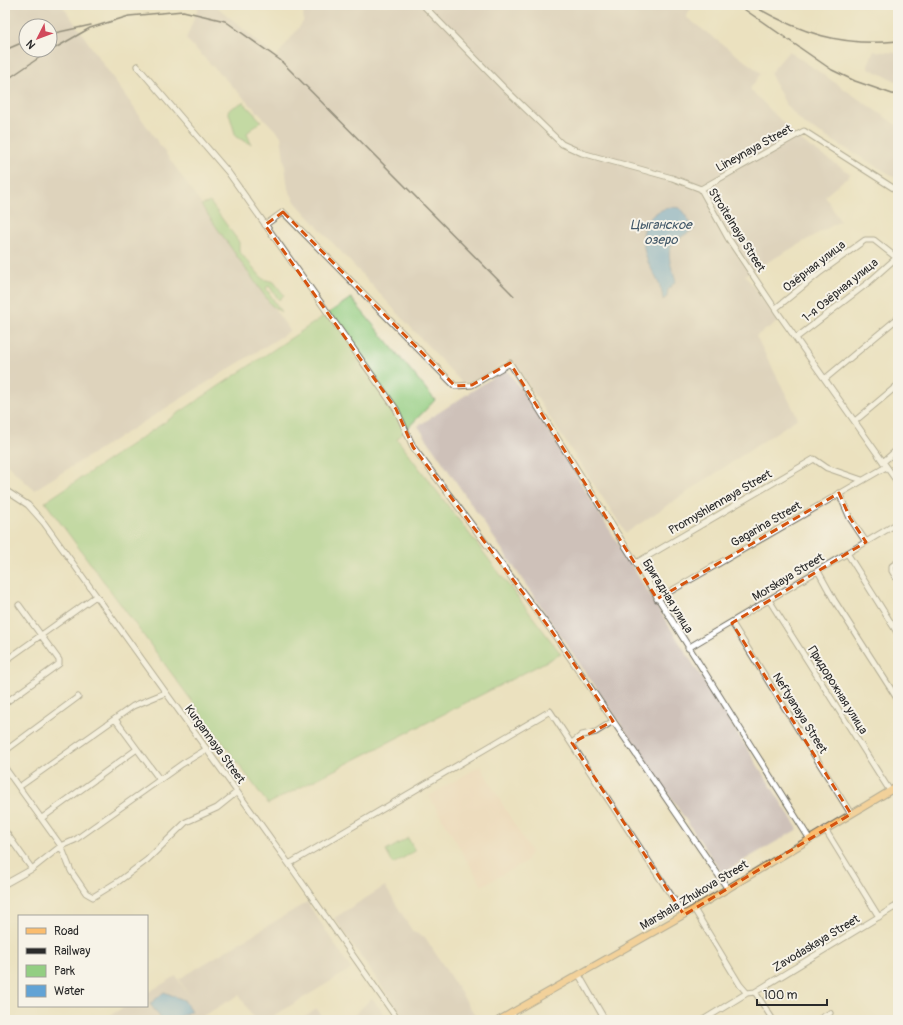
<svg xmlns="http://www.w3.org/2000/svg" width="903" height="1025" font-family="Pangolin,sans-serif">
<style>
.built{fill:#f0d5bc}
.industrial{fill:#cec1b9;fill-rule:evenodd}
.green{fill:#93ce82;stroke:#5f7c56}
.water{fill:#62a3d5;stroke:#466780}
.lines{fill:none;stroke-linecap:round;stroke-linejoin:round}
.minor-casing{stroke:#6e6b5f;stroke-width:7}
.major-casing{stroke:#6e6b5f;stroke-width:8}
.minor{stroke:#fff;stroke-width:5}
.major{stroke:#fbbd6e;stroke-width:6}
.rail{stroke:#2b2b2b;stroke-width:1.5}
.marked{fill:none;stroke:#d5540f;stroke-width:3;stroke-dasharray:8 5;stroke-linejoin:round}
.labels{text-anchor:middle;stroke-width:4;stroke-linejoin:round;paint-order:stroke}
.street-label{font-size:12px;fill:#2b2b2b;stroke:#f7f3e8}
.water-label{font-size:13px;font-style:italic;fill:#3e5566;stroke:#f7f3e8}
</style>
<rect width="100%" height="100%" fill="#f7f3e8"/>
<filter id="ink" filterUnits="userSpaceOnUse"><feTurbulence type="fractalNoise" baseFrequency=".025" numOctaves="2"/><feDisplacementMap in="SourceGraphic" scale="8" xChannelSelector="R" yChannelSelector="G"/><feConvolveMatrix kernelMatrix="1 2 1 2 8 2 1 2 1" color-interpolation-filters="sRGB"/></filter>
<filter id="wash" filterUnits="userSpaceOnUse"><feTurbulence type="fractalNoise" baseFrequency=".012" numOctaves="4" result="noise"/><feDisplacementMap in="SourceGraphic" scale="16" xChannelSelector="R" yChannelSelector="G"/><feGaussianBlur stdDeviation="0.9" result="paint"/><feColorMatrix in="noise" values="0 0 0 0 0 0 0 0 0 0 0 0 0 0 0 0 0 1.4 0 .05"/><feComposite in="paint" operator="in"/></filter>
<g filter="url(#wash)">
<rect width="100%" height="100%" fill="#ebe1bf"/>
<path class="built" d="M480 766 531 852 525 862 482 886 429 796Z"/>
<path class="industrial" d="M5 5H62L290 331 34 490 5 463ZM26 26H50V50H26Z
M199 5H215L276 57 303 22 304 5H693L686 17 761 73 750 89 801 141 851 174 825 196 840 221 745 275 779 321 756 336 798 418 626 533 511 359 478 380 462 383 296 203 288 189 281 136 186 39Z
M789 51 898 126V179L804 124 786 105 770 73Z
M875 51 898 53V82L868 68V65L873 52Z
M506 369 534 407 669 626 798 829 722 873 418 426Z
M385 886 413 932 425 937 477 1018 473 1020H405L348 938 334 918Z
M307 902 351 969 267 1020H255L239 995 201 1017 203 1020H102L126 1006H147V993L176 976 192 1002 179 979Z
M372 998 389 1020H349Z
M317 1009 325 1020H298Z"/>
<path class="green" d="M243 102 261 121 247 133 251 144 236 137 228 110Z
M210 202 239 242V251L263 279 274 282 284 295 279 300 269 286 266 288 281 312 271 305 201 205Z
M351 298 435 400 397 439 561 654 268 804 45 502Z
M408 838 415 851 393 864 386 851Z"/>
<path class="water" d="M671 207 680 208 695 229C665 245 665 249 676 281L668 290 667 297 663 300C662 283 651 272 646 257 639 232 644 213 671 207Z
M164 992 184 1000 191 1011 183 1015 178 1020H162L150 1004Z"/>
</g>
<g filter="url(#ink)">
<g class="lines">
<g class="minor-casing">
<path id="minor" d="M423 5 503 87 562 144 582 153 672 178 701 189 728 238 778 313 898 483
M137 66 228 172 396 409 413 447 551 630 728 889
M701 189 804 131 898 191
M265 225 283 212 455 386 472 385 510 363 809 838
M776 308 818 274 865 240H874L898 259
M796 338 869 282 896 258
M826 378 898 318
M855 421 898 385
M883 462 898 449
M5 490 28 505 44 523 289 864 398 1020
M839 493 850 518 866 542
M847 553 898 634
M898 562 892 566V571L898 581
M636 563 814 459 827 468 862 480
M818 571 834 600 898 700
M657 599 886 467
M769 600 890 791
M732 623 851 814
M688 648 898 523
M5 661 96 596
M5 703 59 664V660L19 605
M115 719 137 749
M572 743 582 735 596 732 613 721
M5 751 78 697
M5 768 61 846 71 871 86 893 93 897 119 881 147 860 186 822 217 808 237 792
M19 787 133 706 165 693
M42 818 137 749 160 780
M825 829 879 917
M5 831 32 869
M289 864 550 711 684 915
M5 884 32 869 61 846 75 840 182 764 207 749
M694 909 740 985 747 993
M579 975 605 1020
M755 992 773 1020
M512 1013 515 1020
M703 1020 747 993 755 992 898 905
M818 1020 830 1013"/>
</g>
<g class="major-casing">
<path id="major" d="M499 1020 694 909 898 786"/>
</g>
<use href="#minor" class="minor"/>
<use href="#major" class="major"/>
<path class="rail" d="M738 5 832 70 855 81 898 96
M752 5C800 33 842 47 898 41
M50 34 91 25
M5 50 26 41
M5 81 43 55 90 28 129 16 183 11 225 21 280 60 514 296"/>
</g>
</g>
<path d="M0 0H903V1025H0ZM283 212 455 386 472 385 510 363 657 599 839 493 850 518 866 542 732 623 851 814 684 915 572 743 613 721 551 630 413 447 396 409 265 225Z" fill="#ebe1bf" fill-opacity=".55" fill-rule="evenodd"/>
<path class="marked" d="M283 212 455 386 472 385 510 363 657 599 839 493 850 518 866 542 732 623 851 814 684 915 572 743 613 721 551 630 413 447 396 409 265 225Z"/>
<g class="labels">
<g class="street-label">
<text transform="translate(754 148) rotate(-29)" y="4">Lineynaya Street</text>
<text transform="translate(737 230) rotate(58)" y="4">Stroitelnaya Street</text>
<text transform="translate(814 266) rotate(-38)" y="4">Озёрная улица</text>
<text transform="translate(840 290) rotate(-39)" y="4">1-я Озёрная улица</text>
<text transform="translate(720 502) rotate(-30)" y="4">Promyshlennaya Street</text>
<text transform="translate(766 524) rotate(-30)" y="4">Gagarina Street</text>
<text transform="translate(788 577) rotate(-31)" y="4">Morskaya Street</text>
<text transform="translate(668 596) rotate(58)" y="4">Бригадная улица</text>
<text transform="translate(838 690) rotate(58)" y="4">Придорожная улица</text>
<text transform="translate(800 713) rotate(58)" y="4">Neftyanaya Street</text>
<text transform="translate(215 744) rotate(54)" y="4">Kurgannaya Street</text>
<text transform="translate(694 895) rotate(-31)" y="4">Marshala Zhukova Street</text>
<text transform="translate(816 943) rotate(-31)" y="4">Zavodaskaya Street</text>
</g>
<g class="water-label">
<text x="661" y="229">Цыганское<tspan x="661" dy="15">озеро</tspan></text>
</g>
</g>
<rect width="903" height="1025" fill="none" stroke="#f7f3e8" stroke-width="20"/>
<rect x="18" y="915" width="130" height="92" fill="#f7f3e8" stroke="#a5a39c"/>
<rect x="26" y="928" width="20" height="6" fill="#fbbd6e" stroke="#a5a39c"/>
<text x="54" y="935" font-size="12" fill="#2b2b2b">Road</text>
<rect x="26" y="948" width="20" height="6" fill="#2b2b2b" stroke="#a5a39c"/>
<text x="54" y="955" font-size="12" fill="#2b2b2b">Railway</text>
<rect x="26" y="965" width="20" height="12" fill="#93ce82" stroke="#a5a39c"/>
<text x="54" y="975" font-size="12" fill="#2b2b2b">Park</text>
<rect x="26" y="985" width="20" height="12" fill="#62a3d5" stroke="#a5a39c"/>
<text x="54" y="995" font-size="12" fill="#2b2b2b">Water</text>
<g transform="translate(38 38) rotate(228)"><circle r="19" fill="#f7f3e8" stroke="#a5a39c"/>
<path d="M0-3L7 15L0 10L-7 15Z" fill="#d1495b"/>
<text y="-6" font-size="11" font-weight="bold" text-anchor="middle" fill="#2b2b2b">N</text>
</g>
<path d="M757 999v6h70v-6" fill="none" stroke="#2b2b2b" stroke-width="2"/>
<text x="763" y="999" font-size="12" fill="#2b2b2b" stroke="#f7f3e8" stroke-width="3" paint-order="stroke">100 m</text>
</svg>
